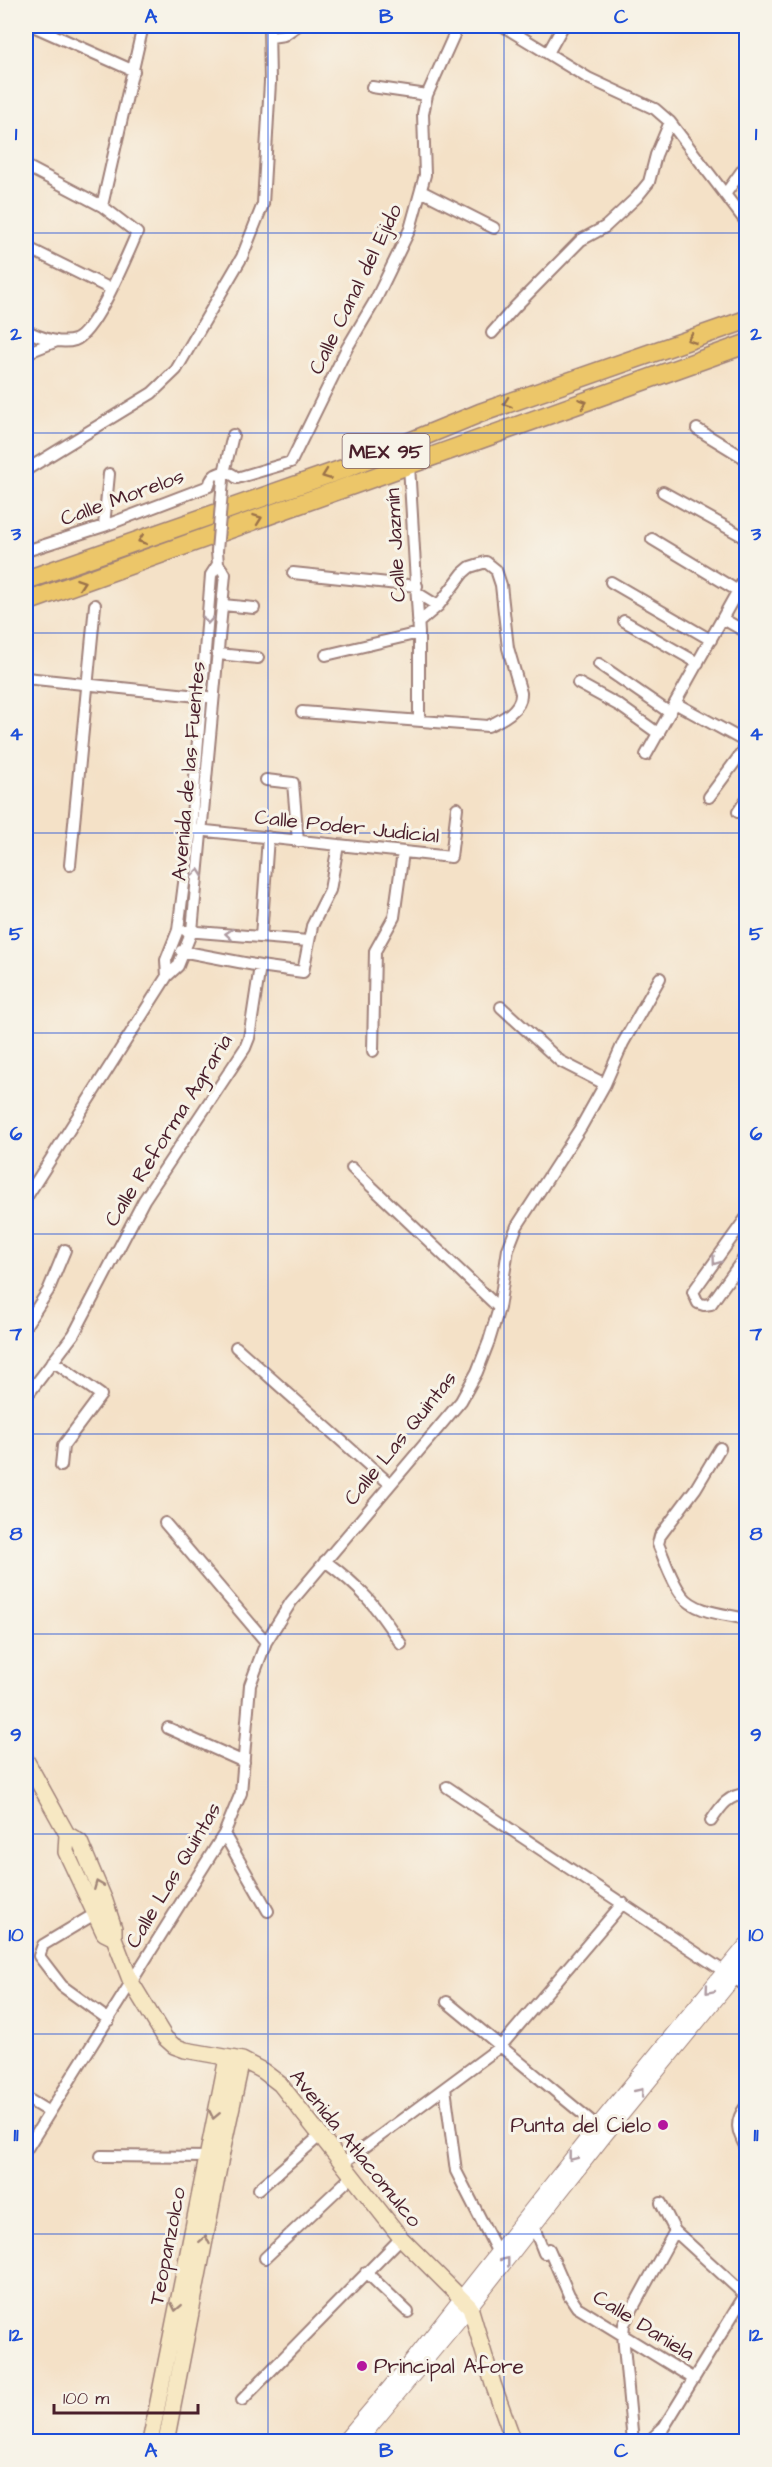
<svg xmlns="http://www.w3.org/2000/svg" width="772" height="2467" font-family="'Architects Daughter',sans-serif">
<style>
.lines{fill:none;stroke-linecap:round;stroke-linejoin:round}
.minor-casing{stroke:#9f8079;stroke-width:14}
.tertiary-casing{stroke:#9f8079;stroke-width:16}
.secondary-casing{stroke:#9f8079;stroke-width:18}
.trunk-casing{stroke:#9f8079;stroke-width:21}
.minor{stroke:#fff;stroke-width:10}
.tertiary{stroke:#fff;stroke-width:14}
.secondary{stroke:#f7e8c3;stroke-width:15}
.trunk{stroke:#ecc669;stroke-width:18}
.minor-bridge-casing{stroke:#9f8079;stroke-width:14;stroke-linecap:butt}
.minor-bridge{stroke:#fff;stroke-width:10}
.oneway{stroke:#9b724a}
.oneway2{stroke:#ae9aa0}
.oneway3{stroke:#a08477}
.grid{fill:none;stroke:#1d4ed8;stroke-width:1.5;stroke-opacity:0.55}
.poi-dot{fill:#b5179e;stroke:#f7f3e8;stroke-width:2}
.labels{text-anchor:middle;stroke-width:6;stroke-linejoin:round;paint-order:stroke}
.shield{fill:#f7f3e8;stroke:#7e5f64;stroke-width:1.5}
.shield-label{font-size:20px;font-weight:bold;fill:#4a1f2b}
.street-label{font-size:21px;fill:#4a1f2b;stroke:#f7f3e8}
.poi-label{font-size:21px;fill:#4a1f2b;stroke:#f7f3e8;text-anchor:end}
.neatline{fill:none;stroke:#1d4ed8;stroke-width:2}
.grid-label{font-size:20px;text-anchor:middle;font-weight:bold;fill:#1d4ed8}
</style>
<rect width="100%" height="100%" fill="#f7f3e8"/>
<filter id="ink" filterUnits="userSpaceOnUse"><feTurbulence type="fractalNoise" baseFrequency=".0167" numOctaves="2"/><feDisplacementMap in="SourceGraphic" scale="12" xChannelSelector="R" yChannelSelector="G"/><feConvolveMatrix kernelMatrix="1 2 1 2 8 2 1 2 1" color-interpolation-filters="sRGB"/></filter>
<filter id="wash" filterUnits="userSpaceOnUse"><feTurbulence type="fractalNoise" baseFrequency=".008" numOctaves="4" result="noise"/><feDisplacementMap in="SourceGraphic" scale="24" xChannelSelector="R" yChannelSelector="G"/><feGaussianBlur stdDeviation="1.35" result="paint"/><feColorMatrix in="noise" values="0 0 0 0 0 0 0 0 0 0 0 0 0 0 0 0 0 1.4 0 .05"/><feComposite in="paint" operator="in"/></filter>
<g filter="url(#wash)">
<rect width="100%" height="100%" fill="#f4e1c7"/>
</g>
<g filter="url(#ink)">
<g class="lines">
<g class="minor-casing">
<path id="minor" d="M33 26 134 71
M503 26 588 78 655 109 670 122 746 222
M271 37 284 35 297 26
M548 53 563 26
M372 87 427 95
M26 166 102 206 137 233C127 255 96 332 75 340 60 345 38 337 26 330
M421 191 494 228
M726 193 746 165
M102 206 142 30 140 26
M26 247 111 289
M492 333 515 307 581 240 605 227 636 198 649 182 656 155 670 122
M26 353 57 341
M697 429 746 459
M409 465 419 633V719
M26 470 152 393 176 370 242 257 263 204 270 82 269 26
M223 477 233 435
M663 492 746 538
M104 526 109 474
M652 539 738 591
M26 551 104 526 209 486C212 472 226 468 237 478L291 462 347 348 376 299 410 229 425 175 423 114 427 95 458 26
M293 573 417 586
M611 582 711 640
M417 593 438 606
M223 605 254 608
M723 619 746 632
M624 621 698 663
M218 654 258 658
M326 655 419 633
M599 664 670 713
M26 678 207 697
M578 683 620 706 659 734
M675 703 746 742
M302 712 488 726C501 720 522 710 521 693L508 648 501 585 496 570 486 562 470 567 463 573 438 606 418 623
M646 755 746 576
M266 780 293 783 298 841
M709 797 746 747
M738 812 746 800
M197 830 451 857 457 808
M70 865 95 605
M186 931 308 941
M261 937 268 837
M181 951 260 966 303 972 312 926 330 890 338 845
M167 976 166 960 178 930 191 829 211 575 218 564
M501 1007 560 1061 605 1084
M373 1051 375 951 394 917 403 852
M352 1168 499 1308
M26 1198 167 976 178 966 192 931 225 574 218 564 217 551
M746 1218 693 1292 698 1303 704 1305 711 1304 746 1255
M26 1325 48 1291 65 1250
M236 1347 390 1484
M53 1361 101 1395 63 1446 61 1466
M26 1397 74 1334 144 1200 245 1048 249 1038 260 966
M720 1448 696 1488 660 1536 658 1544C665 1560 671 1581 682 1595 695 1613 726 1614 746 1619
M165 1523 266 1642
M325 1561C362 1588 376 1606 401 1644
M168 1728 244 1762
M447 1787 746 1986
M711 1821C721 1806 728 1795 746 1794
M224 1834 268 1911
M100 1913 88 1918 43 1945 39 1956 62 1986 109 2020
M447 2002 602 2130
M445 2088 456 2171 498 2253
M26 2098 49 2112
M746 2106C734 2122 737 2131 746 2148
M26 2150 224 1834 241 1793 250 1685 266 1642 291 1602 461 1401 477 1372 489 1341 499 1308 508 1249 517 1226 581 1127 605 1084 623 1043 660 978
M101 2156 212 2157
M342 2164 501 2046 623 1903
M259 2189 322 2134
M661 2203 675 2231 746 2296
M529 2221 533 2225 544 2253 549 2249 569 2295 577 2307 694 2379
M265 2258 351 2177
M366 2272 408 2312
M242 2400 401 2238
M633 2442 623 2335 624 2324 675 2231
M648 2442 664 2427 745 2295"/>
</g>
<g class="tertiary-casing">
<path id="tertiary" d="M343 2442 411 2362 597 2126 746 1945
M358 2442 470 2307 606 2134 746 1963"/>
</g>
<g class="secondary-casing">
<path id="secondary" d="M26 1760 67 1834 80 1842 105 1901 114 1928V1938L131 1982 165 2038 174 2046 185 2050 242 2060 263 2071 280 2084 401 2238 470 2307 493 2384 514 2442
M67 1834 66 1852 104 1933 114 1938
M150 2442 227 2058
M166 2442 221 2157 242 2060"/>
</g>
<g class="trunk-casing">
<path id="trunk" d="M26 580 346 468 480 413 746 320
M26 602 746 344"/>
</g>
<use href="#minor" class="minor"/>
<use href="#tertiary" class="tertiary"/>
<use href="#secondary" class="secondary"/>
<use href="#trunk" class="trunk"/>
<g class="minor-bridge-casing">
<path id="minor-bridge" d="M217 551 223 480"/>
</g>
<use href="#minor-bridge" class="minor-bridge"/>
</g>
<defs><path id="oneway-chevron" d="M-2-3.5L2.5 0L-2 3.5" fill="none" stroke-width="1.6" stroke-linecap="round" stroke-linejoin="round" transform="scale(1.5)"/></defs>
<g class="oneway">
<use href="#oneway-chevron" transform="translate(691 339) rotate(161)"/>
<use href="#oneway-chevron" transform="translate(507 403) rotate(161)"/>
<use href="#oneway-chevron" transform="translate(583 403) rotate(-19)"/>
<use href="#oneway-chevron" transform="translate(326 475) rotate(160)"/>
<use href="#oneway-chevron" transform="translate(258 519) rotate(-20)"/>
<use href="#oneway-chevron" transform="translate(142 540) rotate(160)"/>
<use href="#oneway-chevron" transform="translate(81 583) rotate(-19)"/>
</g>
<g class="oneway2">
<use href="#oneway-chevron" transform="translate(208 620) rotate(94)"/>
<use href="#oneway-chevron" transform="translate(198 873) rotate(-84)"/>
<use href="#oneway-chevron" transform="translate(229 934) rotate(-175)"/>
<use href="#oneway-chevron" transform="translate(716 1261) rotate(126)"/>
<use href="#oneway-chevron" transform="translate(709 1990) rotate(130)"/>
<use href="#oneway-chevron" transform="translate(640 2092) rotate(-51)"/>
<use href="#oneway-chevron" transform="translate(572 2157) rotate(128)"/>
<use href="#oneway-chevron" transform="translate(506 2261) rotate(-52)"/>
</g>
<g class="oneway3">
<use href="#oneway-chevron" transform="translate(98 1885) rotate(-112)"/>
<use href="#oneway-chevron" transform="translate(214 2115) rotate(102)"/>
<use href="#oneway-chevron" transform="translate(205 2240) rotate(-79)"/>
<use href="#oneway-chevron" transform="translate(176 2307) rotate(101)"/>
</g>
</g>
<path class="grid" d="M268 26V2442M504 26V2442M26 233H746M26 433H746M26 633H746M26 833H746M26 1033H746M26 1234H746M26 1434H746M26 1634H746M26 1834H746M26 2034H746M26 2234H746"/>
<g class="poi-dot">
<circle cx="663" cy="2125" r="6"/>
<circle cx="362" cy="2366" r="6"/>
</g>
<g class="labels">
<rect class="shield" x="342.5" y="434" width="87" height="34" rx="4.5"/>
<g class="shield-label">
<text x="386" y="458">MEX 95</text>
</g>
<g class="street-label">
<text transform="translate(355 289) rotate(-64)" y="7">Calle Canal del Ejido</text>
<text transform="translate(122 497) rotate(-20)" y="7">Calle Morelos</text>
<text transform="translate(395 545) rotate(-93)" y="7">Calle Jazmín</text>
<text transform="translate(188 771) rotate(-85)" y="7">Avenida de las Fuentes</text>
<text transform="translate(347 826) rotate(6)" y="7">Calle Poder Judicial</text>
<text transform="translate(168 1130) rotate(-58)" y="7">Calle Reforma Agraria</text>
<text transform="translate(400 1438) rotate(-51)" y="7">Calle Las Quintas</text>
<text transform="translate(173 1875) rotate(-59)" y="7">Calle Las Quintas</text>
<text transform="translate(356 2148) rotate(51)" y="7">Avenida Atlacomulco</text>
<text transform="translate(167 2246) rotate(-79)" y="7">Teopanzolco</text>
<text transform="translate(644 2325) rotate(32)" y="7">Calle Daniela</text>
</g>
<g class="poi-label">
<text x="651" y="2132">Punta del Cielo</text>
<text x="374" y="2373" text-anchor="start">Principal Afore</text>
</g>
</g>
<rect width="772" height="2467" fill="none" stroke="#f7f3e8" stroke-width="66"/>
<path d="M54 2404v9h144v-9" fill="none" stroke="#4a1f2b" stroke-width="3"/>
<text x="63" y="2404" font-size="18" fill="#4a1f2b" stroke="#f7f3e8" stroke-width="4.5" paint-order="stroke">100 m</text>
<rect x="33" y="33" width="706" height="2401" class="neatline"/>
<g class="grid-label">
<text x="151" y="23">A</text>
<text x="386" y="23">B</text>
<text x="621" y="23">C</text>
<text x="16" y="140">1</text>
<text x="756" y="140">1</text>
<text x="16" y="340">2</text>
<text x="756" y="340">2</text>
<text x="16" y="540">3</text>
<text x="756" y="540">3</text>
<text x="16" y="740">4</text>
<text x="756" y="740">4</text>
<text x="16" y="940">5</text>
<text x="756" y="940">5</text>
<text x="16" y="1140">6</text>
<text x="756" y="1140">6</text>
<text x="16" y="1340">7</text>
<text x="756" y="1340">7</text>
<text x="16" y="1540">8</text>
<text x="756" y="1540">8</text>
<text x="16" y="1741">9</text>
<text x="756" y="1741">9</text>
<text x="16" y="1941">10</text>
<text x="756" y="1941">10</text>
<text x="16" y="2141">11</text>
<text x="756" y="2141">11</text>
<text x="16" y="2341">12</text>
<text x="756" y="2341">12</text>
<text x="151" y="2457">A</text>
<text x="386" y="2457">B</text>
<text x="621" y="2457">C</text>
</g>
</svg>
